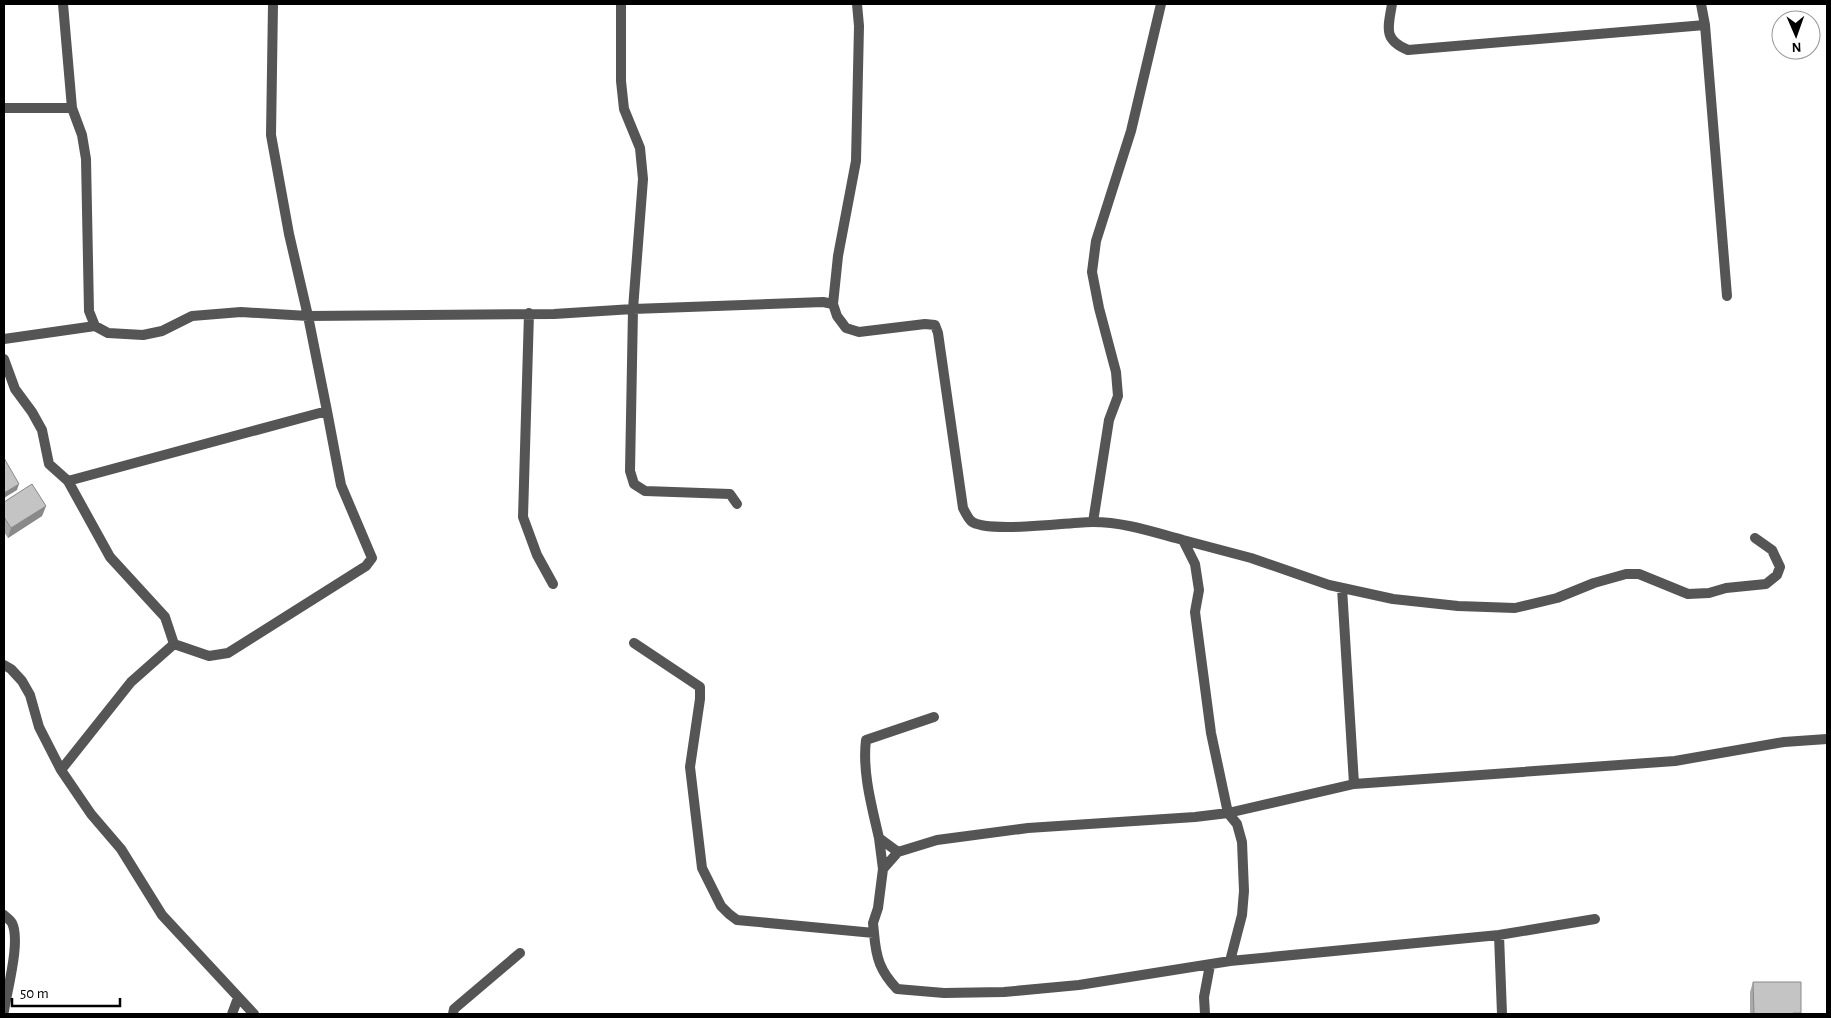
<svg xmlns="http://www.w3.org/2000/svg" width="1831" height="1018" font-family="'Alegreya Sans',sans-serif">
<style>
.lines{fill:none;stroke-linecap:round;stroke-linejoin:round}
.minor{stroke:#555;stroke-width:10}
.wall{fill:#a9a9a9}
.shaded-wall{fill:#898989}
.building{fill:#c4c4c4;stroke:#898989}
</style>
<rect width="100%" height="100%" fill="#fff"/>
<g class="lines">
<path class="minor" d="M63 4 72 108 82 135 86 159 89 311 95 326
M621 4V81L624 109 640 148 643 179 633 309 630 471 634 484 645 491 730 494 737 504
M857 4 859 26 856 161 838 256 833 304 837 316 846 328 859 332 925 324 935 325 938 333 963 508C965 512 968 518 971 521 987 534 1070 522 1093 522 1124 522 1153 532 1183 540L1195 564 1199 590 1195 612 1211 733 1228 813 1237 824 1242 842 1244 891 1242 915 1230 961
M1392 4C1388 28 1383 40 1408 50L1705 25
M1701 4 1705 25 1727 296
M4 108H72
M529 313 523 517 537 555 553 584
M4 339 95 326 108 333 143 335 162 331 192 316 241 312 308 316 554 314 633 309 823 302 833 304
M4 359 15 389 32 412 42 430 49 464 68 481 110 557 165 617 174 644 131 682 61 770
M68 481 327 411 308 316 289 234 271 135 273 4
M1093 522 1109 420 1118 396 1116 372 1099 308 1092 272 1096 241 1131 131 1161 4
M1183 540 1251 558 1329 585 1393 599 1458 606 1515 608 1557 598 1594 583 1626 574H1639L1688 594 1709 593 1726 588 1766 584 1777 575 1780 567 1772 550 1755 538
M634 643 700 687V699L690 767 702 868 721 906 729 914 737 920 874 933C876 958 880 971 897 989L944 993 1004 992 1079 985 1230 961 1499 935 1595 919
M174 644 209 656 228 653 366 566 372 558 341 485 327 411
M4 665 11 669 22 681 30 695 39 727 61 770 91 814 121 849 162 915 254 1014
M1354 784 1675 761 1784 742 1827 739
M879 838 883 869
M898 852 879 838C872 807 862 772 866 740L934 717
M4 915C6 917 10 920 12 923 21 941 7 990 4 1011
M874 933 873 923 878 908 883 869 898 852 937 840 1028 828 1195 817 1228 813 1354 784 1342 588
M1499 935 1502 1014
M232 1014 238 998
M453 1014 454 1009 520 953
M1205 1014 1204 997 1210 965"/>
</g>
<path class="wall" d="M4 502 46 506 42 516 8 538 4 532Z
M1753 982 1801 1014H1750V992Z"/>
<path class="shaded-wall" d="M19 484 17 490 4 498V493Z
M46 506 42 516 8 538 11 528Z
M1793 1013H1801V1014H1792Z"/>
<path class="building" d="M4 458 19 484 4 493Z
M32 484 46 506 11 528 4 517V502Z
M1753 982H1801V1013H1793V1014H1754Z"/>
<rect width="1831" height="1018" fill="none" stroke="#000000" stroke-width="10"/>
<g transform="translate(1796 35) rotate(178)"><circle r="24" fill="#ffffff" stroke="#999999"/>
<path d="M0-4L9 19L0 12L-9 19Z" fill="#000000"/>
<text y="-8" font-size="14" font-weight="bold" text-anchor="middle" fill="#000000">N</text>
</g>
<path d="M12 998v8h108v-8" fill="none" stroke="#000000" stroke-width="2.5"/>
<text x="20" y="998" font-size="15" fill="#000000" stroke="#ffffff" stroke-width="4" paint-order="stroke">50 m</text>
</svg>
